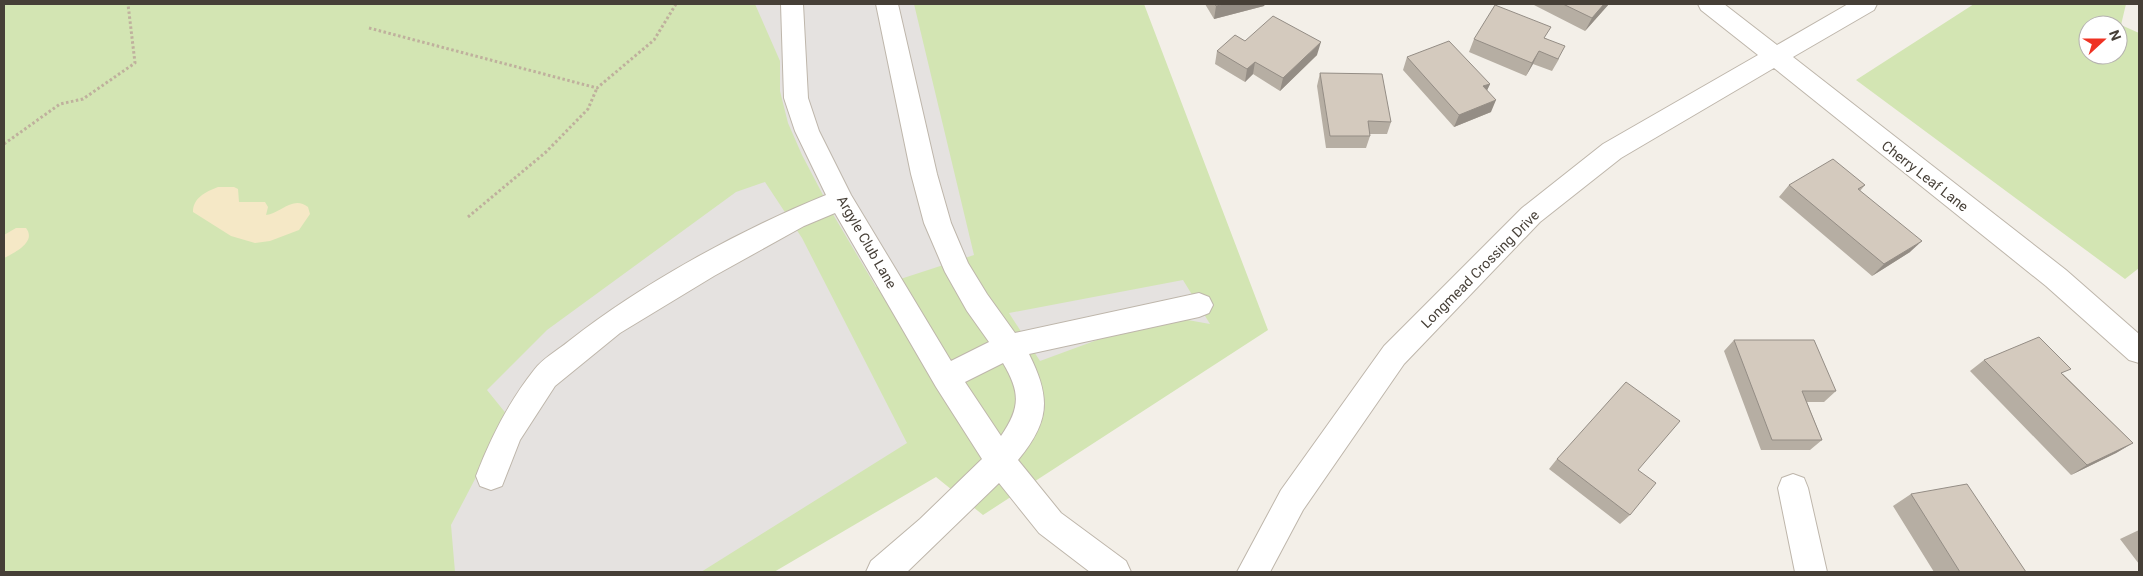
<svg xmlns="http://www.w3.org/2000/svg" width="2143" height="576" font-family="Roboto,sans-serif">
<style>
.green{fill:#d3e5b3;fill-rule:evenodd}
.sand{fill:#f5e8c6}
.parking{fill:#e5e2e0}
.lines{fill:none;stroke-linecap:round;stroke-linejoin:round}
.minor-casing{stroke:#beb6ab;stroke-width:2}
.path{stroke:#bfb09d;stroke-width:3;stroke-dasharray:2.5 2.5;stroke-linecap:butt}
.minor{fill:#fff;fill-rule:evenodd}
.wall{fill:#b6aea3}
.shaded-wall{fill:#948d85}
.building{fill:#d4cabe;stroke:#948d85}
.labels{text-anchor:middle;stroke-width:4;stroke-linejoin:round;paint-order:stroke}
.street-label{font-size:14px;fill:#463f37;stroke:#fff}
</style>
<rect width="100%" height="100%" fill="#f3efe8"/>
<path class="green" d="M4 4H1144L1268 330 983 515 936 477 774 572H4Z
M1974 4H2126L2121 25 2139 33V268L2125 279 1856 80ZM2088 25H2118V55H2088Z"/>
<path class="sand" d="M218 187H234L238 189 239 202H265L268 207 266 215C280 214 293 195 308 207L310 214 299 230 270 241 255 243 231 236 193 212C193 198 205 192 218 187Z
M16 228H26C37 242 14 253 4 258V235Z"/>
<path class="parking" d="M755 4H914L974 255 876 287 834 216 802 155 788 123 780 91V61Z
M765 182 802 238 907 443 701 572H455L451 525 508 416 487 390 547 330 736 192Z
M1183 280 1210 324 1171 317 1127 329 1040 361 1009 313Z"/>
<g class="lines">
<g class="minor-casing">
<path id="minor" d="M781 4H803L808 98 819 131 851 195 951 361 989 342 967 311 945 272 924 223 911 174 876 4H898L937 174 951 223 968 263 987 294 1015 333 1199 293 1209 297 1213 305 1209 313 1199 317 1029 354C1051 398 1050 421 1018 460L1061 513 1126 561 1131 572H1090L1039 533 999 483 907 572H866L871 561 920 519 982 459 936 387 835 213 804 226 714 276 620 333 555 386 520 440 502 486 491 490 480 486 476 476C491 437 508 403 534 370 542 359 558 350 569 341 641 284 740 230 826 195L795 131 784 98ZM1003 363C1021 393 1020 408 1001 436L965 382Z
M1698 4H1724L1777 45 1848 4H1877L1874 10 1793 57 2066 270 2139 334V363L2129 360 2046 286 1774 68 1621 158 1540 222 1404 364 1303 510 1270 572H1237L1281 490 1384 346 1522 208 1603 144 1758 55 1701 10Z
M1793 474 1804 478 1808 488 1827 572H1795L1778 488 1782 478Z"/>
</g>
<path class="path" d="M369 28 597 88 654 40 676 4
M4 144 60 104 83 99 135 63 128 4
M468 217 546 152 588 109 597 88"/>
<use href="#minor" class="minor"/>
</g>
<path class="wall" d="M1205 4H1265L1264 6 1214 19Z
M1535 4H1609L1585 31 1534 5Z
M1546 38 1559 59 1552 71 1533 64 1526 76 1469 52 1474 39Z
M1245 41 1317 55 1280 91 1253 74 1245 82 1215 64 1217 51Z
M1407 57 1490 84 1487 90 1491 112 1454 127 1403 70Z
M1320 73 1391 122 1387 134H1370V136L1366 148H1326L1317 86Z
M1789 185H1865L1860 191 1910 252 1872 276 1779 197Z
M1734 340 1836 391 1824 402H1807L1822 440 1810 450H1761L1724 351Z
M1984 360 2063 374 2133 443 2116 453 2071 475 1970 371Z
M1557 459 1638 470 1630 515 1620 524 1549 469Z
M1911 494 2026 572H1934L1893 506Z
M2139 530V564L2120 539Z"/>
<path class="shaded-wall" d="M1226 4H1265L1264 6 1214 19 1216 6Z
M1604 4H1609L1585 31 1592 18Z
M1321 42 1317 55 1280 91 1283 78Z
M1539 51 1533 64 1526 76 1532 63Z
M1255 62 1253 74 1245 82 1247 69Z
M1490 84 1484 97 1483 86Z
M1496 100 1491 112 1454 127 1459 115Z
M1922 241 1910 252 1872 276 1884 264Z
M2133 443 2116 453 2071 475 2087 465Z"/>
<path class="building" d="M1215 4H1226L1216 6Z
M1563 4H1604L1592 18Z
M1495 5 1551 27 1544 38 1565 46 1558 59 1539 51 1532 63 1474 39Z
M1273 16 1321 42 1283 78 1255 62 1247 69 1217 51 1235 35 1245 41Z
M1449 41 1490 84 1483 86 1496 100 1459 115 1407 57Z
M1320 73 1382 74 1391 122 1368 121 1370 136H1330Z
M1833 159 1865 185 1858 189 1922 241 1884 264 1789 185Z
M2039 337 2071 369 2061 373 2133 443 2087 465 1984 360Z
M1734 340H1814L1836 391H1802L1822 440H1772Z
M1626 382 1680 421 1638 470 1656 483 1630 515 1557 459Z
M1967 484 2026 572H1960L1911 494Z"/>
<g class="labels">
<g class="street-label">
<text transform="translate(1925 176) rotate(38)" y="5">Cherry Leaf Lane</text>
<text transform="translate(867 242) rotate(60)" y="5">Argyle Club Lane</text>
<text transform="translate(1480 269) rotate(-45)" y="5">Longmead Crossing Drive</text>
</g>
</g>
<rect width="2143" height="576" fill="none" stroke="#463f37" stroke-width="10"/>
<g transform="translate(2103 40) rotate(69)"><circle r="24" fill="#ffffff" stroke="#b5b2af"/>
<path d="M0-4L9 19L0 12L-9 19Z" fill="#ef3223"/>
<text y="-8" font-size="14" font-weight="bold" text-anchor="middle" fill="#463f37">N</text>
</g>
</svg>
